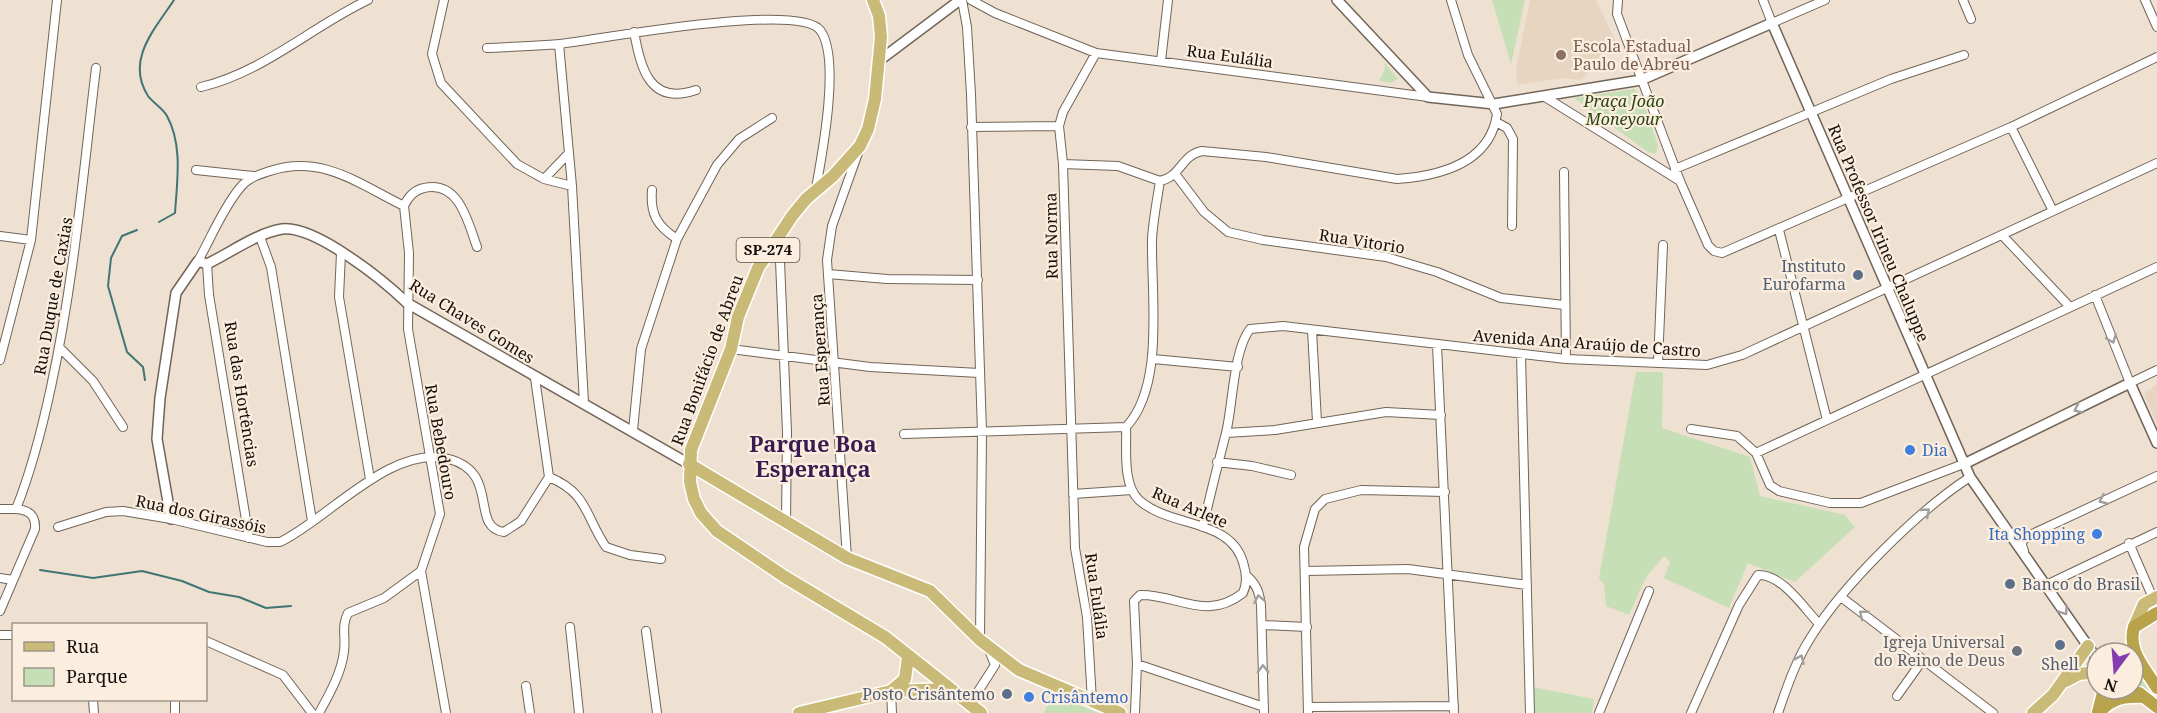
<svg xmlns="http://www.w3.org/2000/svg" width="2157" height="713" font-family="'Noto Serif',serif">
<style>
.built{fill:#e8d5c1}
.green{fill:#c6dfb6}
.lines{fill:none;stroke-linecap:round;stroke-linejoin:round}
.stream{stroke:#407475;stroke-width:2}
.minor-casing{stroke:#716558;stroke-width:10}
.tertiary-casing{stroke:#716558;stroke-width:12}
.primary-casing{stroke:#fff;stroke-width:15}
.trunk-casing{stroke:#fff;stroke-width:15}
.minor{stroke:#fff;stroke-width:8}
.tertiary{stroke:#fff;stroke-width:9}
.primary{stroke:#caba77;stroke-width:12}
.trunk{stroke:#b8a34a;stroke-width:12}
.oneway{stroke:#a19f9d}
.education-dot{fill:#8d6e63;stroke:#fceedf;stroke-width:2}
.service-dot{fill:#5c6f8a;stroke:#fceedf;stroke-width:2}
.shop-dot{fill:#3f7fe0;stroke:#fceedf;stroke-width:2}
.worship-dot{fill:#6b7280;stroke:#fceedf;stroke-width:2}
.labels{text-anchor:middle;stroke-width:4.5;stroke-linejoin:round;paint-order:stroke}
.shield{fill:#fceedf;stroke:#59524a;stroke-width:1.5}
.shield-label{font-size:15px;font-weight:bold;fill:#130f0a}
.education-label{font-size:16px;fill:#785e54;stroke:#fceedf;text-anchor:start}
.street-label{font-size:16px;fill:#130f0a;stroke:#fceedf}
.park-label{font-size:16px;font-style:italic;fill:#284410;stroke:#fceedf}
.service-label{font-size:16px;fill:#4e5e75;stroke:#fceedf;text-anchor:end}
.shop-label{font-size:16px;fill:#366cbe;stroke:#fceedf;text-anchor:start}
.worship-label{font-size:16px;fill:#5b616d;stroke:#fceedf;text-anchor:end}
.district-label{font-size:22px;font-weight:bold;fill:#3b1a51;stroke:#fceedf}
</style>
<rect width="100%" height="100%" fill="#efe1d2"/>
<path class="built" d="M1530 0H1596L1616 42 1581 80 1563 78 1517 85 1516 69Z
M2157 384V425L2144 394Z"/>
<path class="green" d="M1492 0H1525L1511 64Z
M1384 62 1398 79 1391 83 1379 81 1385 69Z
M1634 89 1640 94 1658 145 1656 154 1648 152 1574 98Z
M1636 372H1663L1662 428 1750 457 1760 496 1845 515 1855 527 1795 582 1748 563 1729 608 1664 578 1670 562 1664 556 1646 577 1629 615 1606 606 1604 585 1599 578Z
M2113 643 2122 646 2126 653H2101L2105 646Z
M2136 671 2152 696 2150 698 2133 684V674Z
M1533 687 1594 699 1592 713H1534Z
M1053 694 1098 713H1044Z"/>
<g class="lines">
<path class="stream" d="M159 222 175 213C177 182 183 145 167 116 163 108 153 103 148 96 125 60 155 29 174 0
M137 230 122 236 111 258 108 286 127 352 143 367 145 380
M40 570 93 578 142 571 182 581 209 592 239 597 266 608 291 606"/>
<g class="minor-casing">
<path id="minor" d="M444 0 432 54 441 83 517 164 544 179 572 186
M962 0 967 27 971 94 982 432 980 639
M971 0 995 13 1096 53 1428 97
M1618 0 1617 14 1680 181 1708 245 1714 251 1722 253 2011 127 2157 57
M1763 0 1772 23 1825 0
M1963 0 1971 19
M2145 0 2157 27
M634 32C641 68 649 106 696 90
M559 44 572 186 584 403
M487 48C511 47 536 46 560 44 600 39 798 2 820 30 841 57 822 155 816 188
M1161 61 1168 0
M201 87C264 72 311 27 368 0
M1545 97 1680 181
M1496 122 1507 128 1513 139 1512 226
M971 127 1059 126
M2011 127 2053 211
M1063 164 1118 166 1160 181C1181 177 1181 155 1202 151L1266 157 1397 179C1440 176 1490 163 1497 114L1468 55 1451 0
M1675 169 1891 79 1964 55
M196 170 253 176
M1564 172 1566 359
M1176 175 1204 212 1228 232 1263 240 1386 257 1437 272 1501 298 1564 305
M544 179 568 154
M652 190C650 214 657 226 677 239
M404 206C408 197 414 190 424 188 459 180 468 222 477 247
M1779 230 1827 420
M2002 235 2070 307
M0 236 31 240
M779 236 787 432 786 522
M260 237 271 267 312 521
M341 253 339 297 370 479
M198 261C211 238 222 210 239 189 247 178 258 175 270 171 322 154 359 184 404 206
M207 264 209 295 249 538
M828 274 887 279 978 280
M2095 295 2130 383 2157 370
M1312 330 1317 422
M1437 345 1454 713
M60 348 93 381 123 427
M731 349 870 367 979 373
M1521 355 1530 713
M1153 359 1238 367
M0 360 31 240 57 0
M1658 363 1663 245
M1691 429 1737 436 1756 453 1770 485 1779 491 1830 503H1861L1966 463
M633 430 641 349 677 239 717 165 739 139 772 118
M1226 433 1275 430 1386 412 1441 415
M904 434 1126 427
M1756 453 2157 267
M1217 462 1252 466 1291 475
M549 477C588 493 585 516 606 547L630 555 661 559
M1073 494 1132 490
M0 509H16C32 469 42 429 51 387 74 281 83 175 96 68
M58 527 106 512 123 511 171 519 267 542H280C327 520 392 443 449 459 501 473 469 527 504 532L521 521 549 477 535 378
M1203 527C1210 495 1218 464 1226 433 1233 405 1233 351 1250 329L1283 326 1566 359 1707 365 1742 355 2157 163
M2129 543 2153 598
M2024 551 2021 542 2030 535 2157 476
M847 558 827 260 832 226 858 153
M421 571 446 713
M1306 571 1408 569 1527 585
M1247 576C1257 585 1259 592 1261 605L1264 713
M0 578 13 580
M2046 585 2157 532
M1841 597 1993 713
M0 611 35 529C36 515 29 510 16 509
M1262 625 1307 627
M570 627 579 713
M646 631 657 713
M0 635H14
M206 641 283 675 312 713
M1137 664 1264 707
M526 686 530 713
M891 691 892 713
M1897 696 1922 661
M93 700 94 713
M175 700V713
M1092 701 1087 617 1075 548 1063 164 1059 126 1063 112 1096 53
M970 704 995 665 989 650
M1308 707 1454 706
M319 713C329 695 342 672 344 651 346 637 341 626 348 613L384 598 421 571 440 514 408 329 409 253 404 206
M1135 713 1137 664 1134 601 1140 595C1177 594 1206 622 1243 593 1247 584 1247 576 1244 566 1233 517 1171 529 1139 500 1122 484 1127 448 1126 427 1165 386 1151 295 1152 240 1153 220 1157 201 1160 181
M1308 713 1304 547 1315 509 1325 499 1361 490 1445 492
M1599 713 1649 591
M1691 713 1739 605 1758 575C1782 574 1804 608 1819 624
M1778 713C1787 687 1796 660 1811 637 1843 585 1919 510 1970 477"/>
</g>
<g class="tertiary-casing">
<path id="tertiary" d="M1337 0 1428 97 1494 104 1641 80 1772 23 1970 477 2097 659
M880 60 960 0
M1966 463 2130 383 2157 443
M171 519 157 439 160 398 176 293 198 261 207 264C230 253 257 233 282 229 315 225 383 280 407 303L689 464"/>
</g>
<g class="primary-casing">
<path id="primary" d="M873 0 879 16 881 37 875 99 868 129 860 146 833 176 806 199 792 216 758 268 738 317 731 349 691 450 690 482 694 499 701 513 717 531 785 577 885 637 981 713
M689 464 847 558 930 591 980 640 1019 670 1120 713
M2134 627 2144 604 2157 597
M2066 681 2079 674 2097 672
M891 691 905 679 908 657
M799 713 891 691 950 689
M2033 713 2053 695 2088 646"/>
</g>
<g class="trunk-casing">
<path id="trunk" d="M2157 613 2134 627C2127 651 2145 668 2157 688
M2139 693 2157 707
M2098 712 2104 689
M2099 713C2111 698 2125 696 2144 697"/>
</g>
<use href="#minor" class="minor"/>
<use href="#tertiary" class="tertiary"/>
<use href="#primary" class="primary"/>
<use href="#trunk" class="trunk"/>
</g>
<defs><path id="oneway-chevron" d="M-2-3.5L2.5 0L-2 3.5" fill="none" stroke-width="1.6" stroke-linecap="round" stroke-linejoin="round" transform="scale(1.5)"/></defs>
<g class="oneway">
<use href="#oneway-chevron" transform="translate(2112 339) rotate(68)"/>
<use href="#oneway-chevron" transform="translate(2078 409) rotate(153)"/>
<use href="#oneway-chevron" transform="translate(2103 500) rotate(156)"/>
<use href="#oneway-chevron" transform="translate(1926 512) rotate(-41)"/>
<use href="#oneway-chevron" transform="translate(1259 599) rotate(-101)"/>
<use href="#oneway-chevron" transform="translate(2064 611) rotate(56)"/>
<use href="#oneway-chevron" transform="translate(1863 614) rotate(-142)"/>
<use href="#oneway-chevron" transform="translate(1800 659) rotate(-66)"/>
<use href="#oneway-chevron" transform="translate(1263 669) rotate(-91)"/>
</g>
<circle class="education-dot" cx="1561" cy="55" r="6"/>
<g class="service-dot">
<circle cx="1858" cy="275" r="6"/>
<circle cx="2010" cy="584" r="6"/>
<circle cx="2060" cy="645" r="6"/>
<circle cx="1007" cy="694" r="6"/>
</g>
<g class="shop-dot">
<circle cx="1910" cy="450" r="6"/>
<circle cx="2097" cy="534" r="6"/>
<circle cx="1029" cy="697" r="6"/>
</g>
<circle class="worship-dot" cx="2017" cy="651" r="6"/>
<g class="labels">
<rect class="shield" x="736.5" y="238" width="63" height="24" rx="4.5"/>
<g class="shield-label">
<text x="768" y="255">SP-274</text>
</g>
<g class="education-label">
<text x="1573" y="52">Escola Estadual<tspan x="1573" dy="18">Paulo de Abreu</tspan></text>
</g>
<g class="street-label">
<text transform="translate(1230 56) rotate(8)" y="6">Rua Eulália</text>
<text transform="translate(1879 233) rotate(67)" y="6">Rua Professor Irineu Chaluppe</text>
<text transform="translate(1051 236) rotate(-91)" y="6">Rua Norma</text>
<text transform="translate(1362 241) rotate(9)" y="6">Rua Vitorio</text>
<text transform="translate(53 296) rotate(-80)" y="6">Rua Duque de Caxias</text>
<text transform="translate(472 321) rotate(32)" y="6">Rua Chaves Gomes</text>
<text transform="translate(1587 343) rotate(4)" y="6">Avenida Ana Araújo de Castro</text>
<text transform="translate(820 350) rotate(-94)" y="6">Rua Esperança</text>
<text transform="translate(707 360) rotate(-70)" y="6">Rua Bonifácio de Abreu</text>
<text transform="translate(242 394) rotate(81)" y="6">Rua das Hortências</text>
<text transform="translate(441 442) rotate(80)" y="6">Rua Bebedouro</text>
<text transform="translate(1190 507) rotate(23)" y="6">Rua Arlete</text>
<text transform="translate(201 514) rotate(12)" y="6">Rua dos Girassóis</text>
<text transform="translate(1097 596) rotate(82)" y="6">Rua Eulália</text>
</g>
<g class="park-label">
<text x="1624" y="107">Praça João<tspan x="1624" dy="18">Moneyour</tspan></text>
</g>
<g class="service-label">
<text x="1846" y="272">Instituto<tspan x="1846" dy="18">Eurofarma</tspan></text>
<text x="2022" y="590" text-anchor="start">Banco do Brasil</text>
<text x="2060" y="670" text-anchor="middle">Shell</text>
<text x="995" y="700">Posto Crisântemo</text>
</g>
<g class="shop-label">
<text x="1922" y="456">Dia</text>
<text x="2085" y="540" text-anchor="end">Ita Shopping</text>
<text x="1041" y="703">Crisântemo</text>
</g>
<g class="worship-label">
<text x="2005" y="648">Igreja Universal<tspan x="2005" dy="18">do Reino de Deus</tspan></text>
</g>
<g class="district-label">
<text x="813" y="452">Parque Boa<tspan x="813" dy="25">Esperança</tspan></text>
</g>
</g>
<rect x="12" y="623" width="195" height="78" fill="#fceedf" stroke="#9f958a" stroke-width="1.5"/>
<rect x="24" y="642" width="30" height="9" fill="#caba77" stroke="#9f958a" stroke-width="1.5"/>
<text x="66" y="653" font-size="18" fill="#130f0a">Rua</text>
<rect x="24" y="668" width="30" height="18" fill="#c6dfb6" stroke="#9f958a" stroke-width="1.5"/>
<text x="66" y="683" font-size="18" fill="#130f0a">Parque</text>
<g transform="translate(2115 671) rotate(196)"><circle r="28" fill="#fceedf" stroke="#9f958a" stroke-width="1.5"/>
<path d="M0-4.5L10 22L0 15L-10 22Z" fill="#833db0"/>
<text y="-9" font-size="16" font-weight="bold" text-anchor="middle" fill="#130f0a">N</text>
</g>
</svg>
